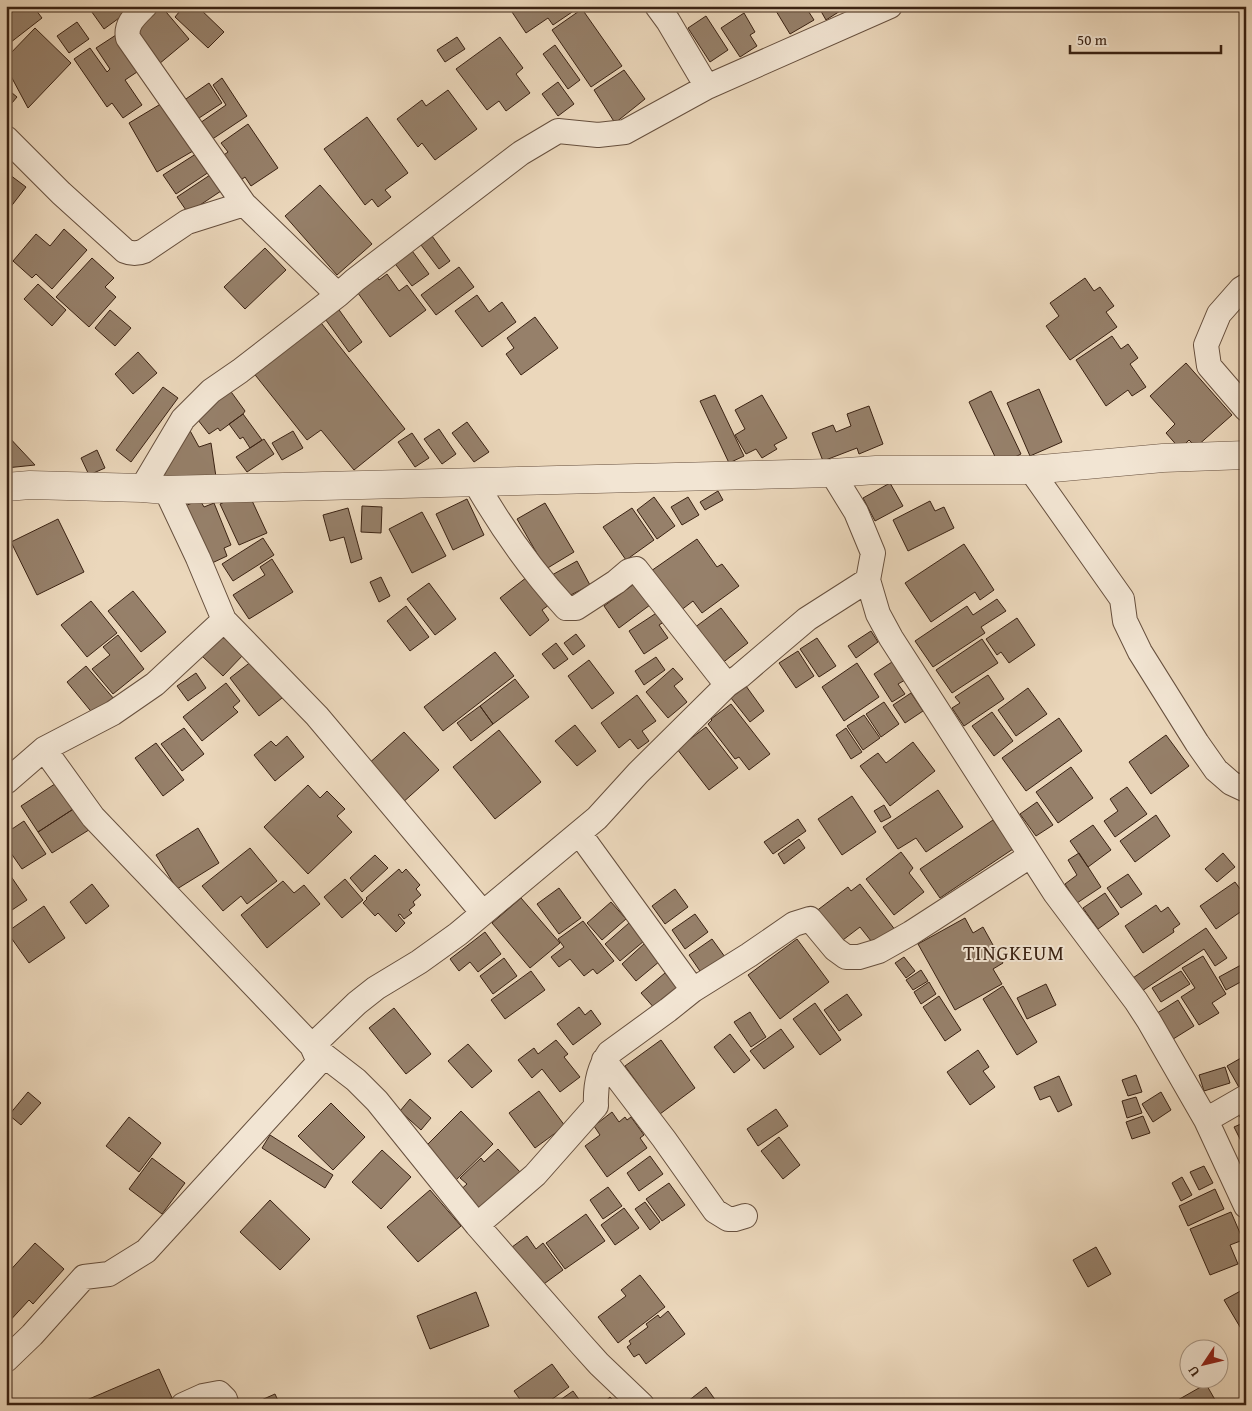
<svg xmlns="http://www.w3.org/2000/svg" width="1252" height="1411" font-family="'Gentium Book Plus',serif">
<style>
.building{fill:#96806a;stroke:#3a2213}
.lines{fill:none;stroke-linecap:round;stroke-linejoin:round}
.minor-casing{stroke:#664f3d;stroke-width:26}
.tertiary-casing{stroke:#664f3d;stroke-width:29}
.minor{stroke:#f2e5d3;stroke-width:24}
.tertiary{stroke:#f2e5d3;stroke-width:28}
.labels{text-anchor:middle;stroke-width:4;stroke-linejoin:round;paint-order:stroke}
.quarter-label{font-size:20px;letter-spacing:1px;fill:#3a2213;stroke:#f2e5d3}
</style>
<rect width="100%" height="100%" fill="#ebd7bb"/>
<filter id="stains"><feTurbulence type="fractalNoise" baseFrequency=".004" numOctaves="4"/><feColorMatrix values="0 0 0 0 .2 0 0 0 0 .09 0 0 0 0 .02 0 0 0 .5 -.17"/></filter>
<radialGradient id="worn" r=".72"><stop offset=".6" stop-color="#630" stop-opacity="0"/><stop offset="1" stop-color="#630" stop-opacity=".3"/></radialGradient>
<path class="building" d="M6 6H33L42 18 6 46Z
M91 6H121L126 13 104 29 89 8Z
M161 6 189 39 159 64 131 31Z
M184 6H197L224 32 208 48 175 17Z
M508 6H577L578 8 553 25 548 18 526 33Z
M773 6H805L814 20 790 34Z
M818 6H848L826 20Z
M582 9 622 66 591 87 552 30Z
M744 13 755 32 750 35 757 46 740 57 721 28Z
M706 16 728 50 710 62 688 28Z
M77 22 89 39 69 53 57 36Z
M35 28 71 63 28 108 6 67V58Z
M116 35 140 70 125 80 142 105 123 118 112 103 107 107 74 59 90 48 107 72 110 69 96 48Z
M457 37 465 49 445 62 437 50Z
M500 37 523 68 516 74 530 93 506 111 499 101 487 110 456 69Z
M555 45 580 80 568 89 543 54Z
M624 70 645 99 615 123 594 90Z
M222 78 247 116 211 140 200 123 226 105 213 85Z
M558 82 574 104 558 116 542 94Z
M209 83 222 103 196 120 183 101Z
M6 88 17 97 6 110Z
M448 90 477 129 435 160 422 143 418 147 397 119 422 100 426 106Z
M164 102 193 151 157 172 129 123Z
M367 117 408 173 385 190 391 197 378 207 372 199 365 205 324 149Z
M248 124 278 168 251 186 245 177 238 182 221 157 228 152 221 143Z
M202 150 215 168 176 194 163 175Z
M216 171 227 187 188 213 177 197Z
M6 172 26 187 6 213Z
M320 185 372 244 337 275 285 216Z
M64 229 87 250 52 289 36 274 32 278 13 261 36 234 50 246Z
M432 236 450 261 439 269 421 245Z
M265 248 286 270 245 309 224 287Z
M410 248 429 274 412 286 393 261Z
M92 258 114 278 105 287 116 297 89 327 56 297Z
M459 267 474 287 436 315 421 295Z
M375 274 379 280 387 274 399 291 407 285 426 310 390 337 355 289Z
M1085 278 1094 291 1100 287 1114 306 1106 312 1117 327 1070 360 1046 326 1059 316 1050 303Z
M38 284 66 310 52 326 24 299Z
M477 295 489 312 502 302 516 322 482 347 455 311Z
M337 307 362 342 349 352 323 316Z
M110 310 131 328 115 346 95 328Z
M535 317 558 348 521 375 506 354 514 348 507 338Z
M318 319 405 429 354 470 321 430 307 440 252 371Z
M1112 336 1121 349 1128 344 1138 358 1130 364 1146 387 1132 396 1128 390 1106 406 1076 360Z
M138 352 157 373 133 394 115 374Z
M1186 363 1232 415 1196 447 1189 440 1180 449 1166 433 1175 424 1150 396Z
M163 387 178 398 131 462 116 450Z
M229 389 245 411 243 414 220 431 218 428 209 434 194 415Z
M1039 389 1062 442 1030 456 1007 403Z
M991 391 1021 454 999 465 969 402Z
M715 395 744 456 729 463 700 401Z
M762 395 787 438 774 445 777 449 762 458 756 449 746 454 735 435 745 429 735 410Z
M869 406 883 444 859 454 857 448 823 461 812 433 833 425 836 432 851 426 847 414Z
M243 414 262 440 250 448 243 437 240 439 229 424Z
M467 422 489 452 474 462 452 433Z
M188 427 199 447 211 443 216 477 163 478 175 452Z
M439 429 456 454 442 464 424 439Z
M293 431 303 448 282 460 272 443Z
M412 433 429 458 415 467 398 442Z
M6 434 35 465 6 468Z
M264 439 274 454 247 472 236 457Z
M97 450 105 468 89 475 81 458Z
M890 483 903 506 875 521 863 498Z
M718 491 723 500 705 510 700 502Z
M248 492 267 533 239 545 220 504Z
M654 497 675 526 657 539 637 510Z
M688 497 699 515 682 525 671 507Z
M467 499 484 535 453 550 436 514Z
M200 500 204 507 214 503 231 545 224 548 227 556 212 563 200 534 194 536 182 507Z
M930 501 935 511 944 507 954 528 908 551 893 520Z
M545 503 574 552 546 569 517 519Z
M362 506 382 507 381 533 361 532Z
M348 508 362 559 351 563 344 537 330 541 323 515Z
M632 508 654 540 626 560 603 527Z
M422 512 446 556 412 573 389 529Z
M58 519 84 572 37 595 11 542Z
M263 538 274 555 233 581 222 564Z
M697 539 717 567 722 564 739 586 702 613 693 601 680 611 651 571Z
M964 544 994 590 980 600 975 592 931 622 905 583Z
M272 559 293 592 249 619 233 595 265 575 260 567Z
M577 561 590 585 565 598 552 575Z
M531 574 553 602 542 610 549 620 530 636 500 598Z
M381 577 390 596 379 602 370 582Z
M429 583 456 619 435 635 407 599Z
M634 584 650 605 619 628 604 606Z
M133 591 166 632 141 652 108 611Z
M997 599 1006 611 981 627 985 633 933 667 915 641 967 606 973 615Z
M91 601 117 633 87 657 61 625Z
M406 606 429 637 410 651 387 621Z
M721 608 748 643 721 664 694 628Z
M661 610 667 620 659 625 668 638 644 654 629 631Z
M1017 618 1035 645 1009 663 1001 652 997 655 986 639Z
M871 631 878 642 856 658 848 646Z
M222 634 244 654 223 676 202 656Z
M576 634 585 646 573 655 564 643Z
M118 635 144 669 113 694 92 669 110 655 103 647Z
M817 638 836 666 819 677 800 649Z
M982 639 998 663 952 693 936 670Z
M556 643 568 659 554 669 542 654Z
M798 651 814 676 796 688 779 663Z
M495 652 514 676 443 731 424 707Z
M656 657 665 670 644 685 635 671Z
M589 660 614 693 592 709 568 676Z
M895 660 907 679 898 684 905 694 892 702 874 674Z
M252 661 282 698 259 716 230 678Z
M857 663 879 697 844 721 822 687Z
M86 666 114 699 94 715 67 682Z
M673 668 683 679 674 686 687 702 668 718 646 692Z
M196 673 206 688 188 701 177 686Z
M988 675 1004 699 964 726 952 708 960 703 955 697Z
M515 679 529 697 493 724 480 706Z
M226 683 240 701 233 707 238 712 202 741 183 717Z
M746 686 764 711 750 722 731 698Z
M1028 688 1047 714 1016 736 998 710Z
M911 693 923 711 905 723 893 705Z
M637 695 656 721 642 731 649 741 638 749 630 739 619 748 601 723Z
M884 702 899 724 881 737 866 714Z
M731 704 770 754 749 770 739 757 735 759 708 724 712 720 711 719Z
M480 706 493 724 471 741 457 723Z
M992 712 1013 741 994 756 972 726Z
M864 715 880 738 863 750 847 726Z
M1059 718 1082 751 1026 791 1002 758Z
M575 725 596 751 577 766 555 741Z
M706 727 738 768 709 790 677 749Z
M184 728 204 754 182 771 161 744Z
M846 728 862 752 851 759 836 735Z
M499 730 541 782 495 819 453 767Z
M404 732 439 770 401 804 367 765Z
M1166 735 1189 766 1151 794 1129 762Z
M287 736 304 757 275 781 254 755 271 741 276 746Z
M913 742 935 771 890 806 860 766 878 753 886 763Z
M156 743 184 780 163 796 135 758Z
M1071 767 1093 798 1058 823 1036 792Z
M61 780 78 806 38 832 21 806Z
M308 785 320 798 327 791 345 809 337 816 352 832 308 874 264 827Z
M1127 787 1147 814 1115 837 1104 821 1118 811 1110 799Z
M938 790 963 827 926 852 916 838 898 849 883 827Z
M852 796 876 832 842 855 818 819Z
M1037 802 1053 825 1036 836 1020 814Z
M884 805 891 817 881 822 874 811Z
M78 806 92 828 52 853 38 832Z
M1156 815 1170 836 1135 862 1120 841Z
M798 819 806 831 773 854 764 842Z
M993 820 1013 849 940 898 920 869Z
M24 821 46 854 22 869 6 846V833Z
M1093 825 1111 850 1088 867 1070 841Z
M198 828 219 863 177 889 156 855Z
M799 839 805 848 784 864 778 854Z
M250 848 277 881 247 904 241 896 223 911 202 886Z
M901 852 913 868 909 873 924 892 894 915 866 879Z
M1079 853 1101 887 1077 903 1065 884 1077 875 1068 860Z
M1223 853 1235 867 1217 882 1205 869Z
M375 855 388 868 362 892 350 878Z
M6 869 27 900 6 914Z
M399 869 402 873 406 869 420 885 416 889 421 895 413 902 415 905 409 910 412 913 404 919 400 914 398 915 405 923 396 932 378 913 375 916 363 903 367 899 366 898Z
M1128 874 1142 894 1121 908 1107 888Z
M345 879 363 900 342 918 324 897Z
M283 881 294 893 304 885 320 904 267 948 241 915Z
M1235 882 1246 897V908L1216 929 1200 906Z
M92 884 109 906 86 924 70 902Z
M860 884 899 935 879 951 860 927 839 943 815 912 848 887 851 891Z
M559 888 581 918 559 934 537 904Z
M675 889 688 907 665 924 652 906Z
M1105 893 1119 914 1098 929 1083 908Z
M521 898 560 943 530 968 492 923Z
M611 902 626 919 602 940 587 923Z
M1156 905 1161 912 1168 907 1180 924 1173 929 1174 932 1143 953 1125 926Z
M44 906 65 938 29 963 7 932Z
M695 914 708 932 685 949 672 930Z
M965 918 973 933 983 927 1003 963 993 969 1002 984 955 1010 918 944Z
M583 921 614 961 597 974 593 969 584 976 570 959 559 967 551 957 564 947 558 939Z
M629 923 644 941 620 961 605 944Z
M1206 928 1227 958 1215 966 1204 949 1139 993 1130 980Z
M485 932 501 954 478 972 470 962 459 971 450 959Z
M712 939 725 957 702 974 689 955Z
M797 939 829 982 780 1019 748 975Z
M645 943 660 961 636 981 622 964Z
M1203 956 1226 994 1212 1003 1219 1013 1199 1025 1181 997 1195 988 1182 968Z
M904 957 915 971 906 978 895 963Z
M504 958 517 976 493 994 480 976Z
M1241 965 1246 972V979L1226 990 1219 977Z
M921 970 928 981 913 990 906 980Z
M531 971 545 990 505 1019 491 1000Z
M1181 971 1190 984 1161 1002 1152 988Z
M665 973 680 990 656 1010 641 993Z
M929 982 936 994 921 1004 914 992Z
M1046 984 1056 1005 1027 1019 1017 998Z
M1003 986 1037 1042 1017 1055 983 999Z
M847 994 862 1015 839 1031 824 1010Z
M939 996 961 1030 945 1041 923 1007Z
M1178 1000 1194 1026 1170 1041 1154 1015Z
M815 1003 841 1040 820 1055 793 1019Z
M579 1007 585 1015 591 1010 601 1024 573 1045 557 1024Z
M394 1008 431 1054 406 1074 369 1028Z
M750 1012 766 1037 751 1047 734 1022Z
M781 1029 794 1047 764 1069 750 1051Z
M730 1034 750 1060 734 1073 714 1047Z
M556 1040 568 1054 564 1057 580 1077 560 1092 542 1069 532 1078 518 1060 534 1048 538 1054Z
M661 1040 695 1088 660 1114 625 1066Z
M468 1044 492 1071 472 1088 448 1061Z
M978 1050 989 1067 983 1071 995 1087 970 1105 947 1072Z
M1241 1058 1246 1066V1088L1241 1091 1227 1066Z
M1225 1067 1230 1083 1204 1091 1199 1075Z
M1136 1075 1142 1092 1128 1096 1122 1080Z
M1059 1076 1072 1105 1058 1112 1050 1096 1040 1100 1034 1087Z
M539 1091 565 1126 535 1148 509 1113Z
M28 1092 41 1103 21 1125 9 1115Z
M1161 1092 1171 1110 1153 1122 1142 1104Z
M1136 1097 1142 1113 1127 1118 1122 1101Z
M410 1099 431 1118 421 1130 400 1111Z
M331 1103 365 1137 333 1170 298 1136Z
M776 1109 788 1126 758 1146 747 1129Z
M1246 1109V1146L1244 1147 1234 1127 1243 1123 1238 1113Z
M461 1111 493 1144 456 1180 425 1147Z
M612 1112 619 1122 625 1117 627 1120 631 1117 644 1135 640 1138 647 1148 607 1177 585 1146 600 1135 594 1126Z
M1143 1116 1150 1133 1132 1139 1126 1122Z
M129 1117 161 1143 139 1172 106 1146Z
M270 1135 333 1175 325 1188 262 1148Z
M779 1137 800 1165 783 1179 761 1151Z
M498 1149 521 1173 479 1217 457 1193 467 1184 460 1178 481 1158 484 1162Z
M382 1150 411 1177 381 1209 352 1182Z
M650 1156 663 1174 639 1191 627 1173Z
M152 1158 185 1183 162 1214 129 1189Z
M1204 1166 1213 1183 1199 1190 1190 1172Z
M1182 1177 1192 1195 1181 1201 1172 1183Z
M669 1183 685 1205 662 1221 646 1199Z
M608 1187 622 1206 603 1219 590 1200Z
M1215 1189 1224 1209 1188 1226 1179 1206Z
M430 1190 461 1226 418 1262 387 1227Z
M270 1200 310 1239 280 1270 240 1232Z
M645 1202 660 1222 650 1230 635 1209Z
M624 1208 639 1228 615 1245 601 1225Z
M1231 1212 1243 1240 1230 1245 1238 1264 1210 1275 1190 1229Z
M586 1214 605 1241 565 1269 546 1243Z
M527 1236 536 1249 543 1243 563 1270 537 1289 508 1250Z
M35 1243 64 1269 33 1304 29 1300 6 1325V1275Z
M1096 1247 1111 1274 1088 1287 1073 1260Z
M640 1275 665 1307 618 1343 598 1317 626 1296 621 1290Z
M1246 1288V1337L1224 1300Z
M476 1292 489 1326 430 1349 417 1316Z
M668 1311 685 1334 646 1364 639 1354 634 1357 627 1347 631 1344 629 1341 648 1327 646 1324 658 1315 660 1318Z
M552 1364 569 1387 544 1405H524L514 1391Z
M159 1369 172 1398 157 1405H91L89 1399Z
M1206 1384 1218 1405H1169Z
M706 1387 719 1405H683Z
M573 1391 583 1405H553Z
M275 1394 280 1405H250Z
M610 1397 617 1405H601Z
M89 1399 91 1405H76Z"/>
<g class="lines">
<g class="minor-casing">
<path id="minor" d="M145 6C136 15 125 24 128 38L244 204 338 295
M657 6 668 21 707 87
M6 138 61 193 125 251C132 254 137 254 144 251L187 222 244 204
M1246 286 1241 289 1219 314 1206 345 1209 366 1246 409
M1031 470 1122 599 1125 621 1140 652 1197 743 1216 770 1231 783 1246 790
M832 473 856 512 873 553 868 580 878 614 891 638 1055 893 1136 1001 1149 1021 1206 1120 1246 1206
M475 482C501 527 531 570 566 608H576L616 582 629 571 636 569 727 685
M142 488 183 419 211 391 240 371 338 295 355 280 521 153 558 131 598 135 625 132 707 87 890 6
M166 490 198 558 224 620 317 716 483 913
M44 749 93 817 312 1046 356 1080 377 1101 477 1225 581 1344 599 1364 642 1405
M6 782 44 749 113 713 155 684 224 620
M579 833 693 990
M604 1060 664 1139 715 1211 728 1219H735L745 1216
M1206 1120 1246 1097
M477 1225 535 1175 596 1106C595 1086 598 1069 609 1053L668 1010 693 990 749 955 794 924 810 919 835 949 846 957H859L879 951 911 933 1030 856
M6 1360 32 1335 84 1277 109 1274 146 1251 319 1062 312 1046 357 1003 376 988 419 962 458 934 579 833 597 818 638 773 727 685 740 676 807 619 868 580
M183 1405 203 1396 219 1393 225 1399 227 1405"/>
</g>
<g class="tertiary-casing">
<path id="tertiary" d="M6 487 30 485 142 488 166 490 832 473 876 470H1031L1163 458 1246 455"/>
</g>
<use href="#minor" class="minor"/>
<use href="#tertiary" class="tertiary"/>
</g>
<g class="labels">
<g class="quarter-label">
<text x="1014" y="960">TINGKEUM</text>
</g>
</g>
<rect width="1252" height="1411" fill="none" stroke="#ebd7bb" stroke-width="25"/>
<rect x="8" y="8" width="1237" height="1396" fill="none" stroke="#3a2213" stroke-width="2.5"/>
<rect x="12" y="12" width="1227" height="1386" fill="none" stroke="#3a2213"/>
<g transform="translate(1204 1364) rotate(235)"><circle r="24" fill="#f2e5d3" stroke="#a89786"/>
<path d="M0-4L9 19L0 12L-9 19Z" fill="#8f2418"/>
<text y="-8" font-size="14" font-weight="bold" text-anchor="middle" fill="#3a2213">U</text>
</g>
<path d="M1070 45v8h151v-8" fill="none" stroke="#3a2213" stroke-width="2.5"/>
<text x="1077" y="45" font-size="15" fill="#3a2213" stroke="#f2e5d3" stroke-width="4" paint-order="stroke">50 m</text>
<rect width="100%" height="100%" filter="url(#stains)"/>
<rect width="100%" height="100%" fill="url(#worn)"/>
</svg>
